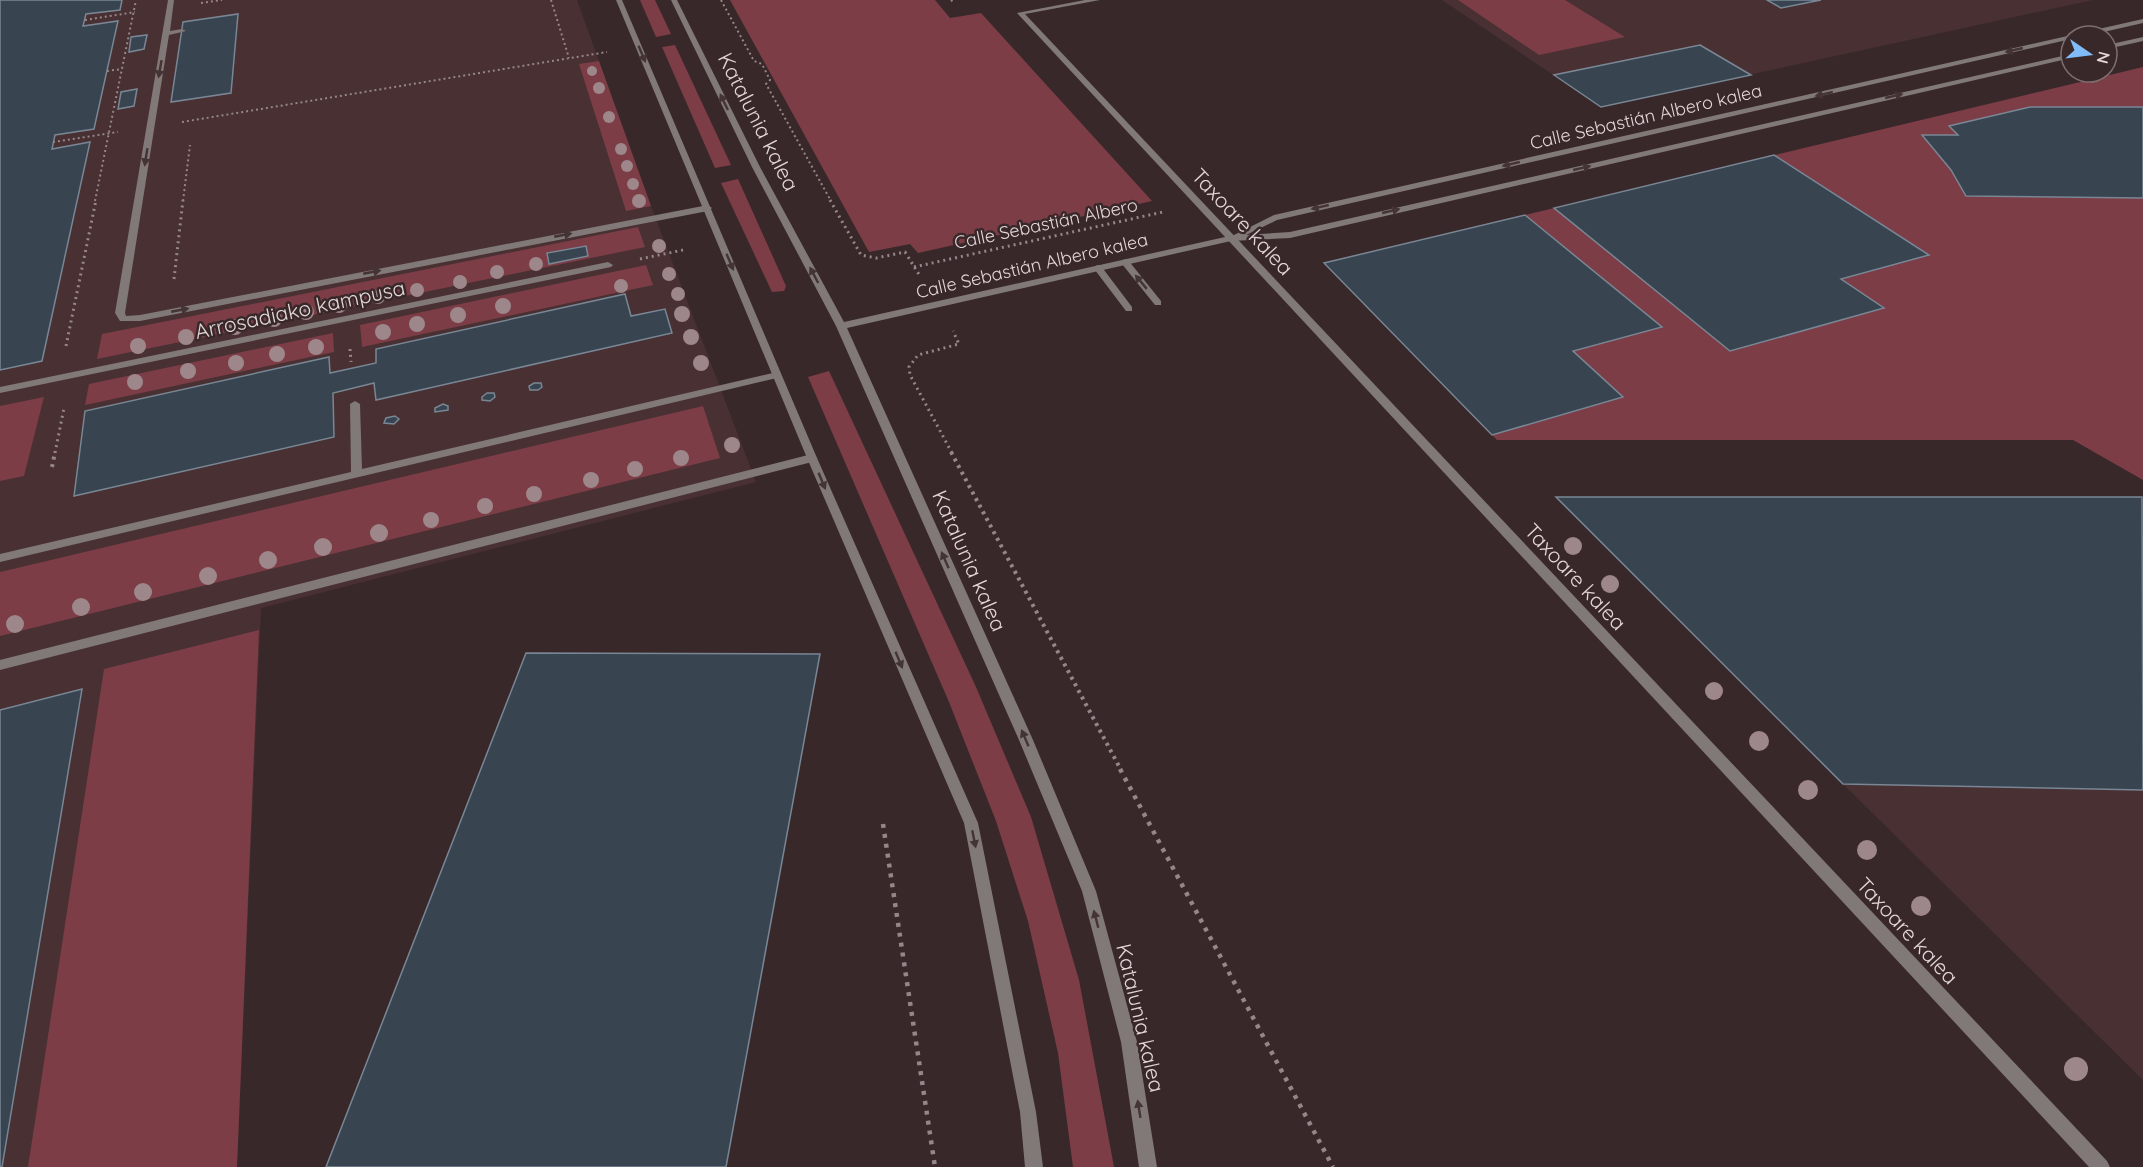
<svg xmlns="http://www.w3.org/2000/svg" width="2143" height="1167" font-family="Quicksand,sans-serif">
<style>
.built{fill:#483033}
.green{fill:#7c3d47}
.building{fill:#384450;stroke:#798694;stroke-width:1.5}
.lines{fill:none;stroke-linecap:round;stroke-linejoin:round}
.path-far3{stroke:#958789;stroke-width:2;stroke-dasharray:2 3;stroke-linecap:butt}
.path-far2{stroke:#958789;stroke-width:3;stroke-dasharray:2 4;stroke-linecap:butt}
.path-far1{stroke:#958789;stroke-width:4;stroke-dasharray:3 4.5;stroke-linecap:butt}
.path{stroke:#958789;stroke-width:4.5;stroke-dasharray:4 6;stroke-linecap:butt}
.service{fill:#817878;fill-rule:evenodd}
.pedestrian{fill:#817878;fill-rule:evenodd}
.minor{fill:#817878;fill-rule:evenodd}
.tertiary{fill:#817878;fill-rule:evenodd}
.tree{fill:#9e878a}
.oneway{fill:#443436}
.labels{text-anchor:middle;stroke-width:5;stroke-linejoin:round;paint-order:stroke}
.far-street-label{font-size:18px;fill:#e3d7d8;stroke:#39282a}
.street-label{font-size:21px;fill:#e3d7d8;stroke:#39282a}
</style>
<rect width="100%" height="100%" fill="#39282a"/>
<path class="built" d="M0 0H577L651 206 756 482 261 608 237 1167H0Z
M1442 0H2093L1601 107Z
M1843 784 2143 790V1080Z"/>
<path class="green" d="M640 0H655L671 34 656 37Z
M730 0H935L950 18 981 13 1152 201 918 253 910 244 869 252Z
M1458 0H1565L1625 37 1539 55Z
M675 45 731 165 715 168 662 47Z
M599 61 651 206 626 211 579 64Z
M2143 67V480L2073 440H1497L1324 263Z
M738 179 786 286 784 291 772 292 721 183Z
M638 227 645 247 97 359 102 334Z
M646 265 653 285 362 347 360 325Z
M333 333 334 352 85 405 89 384Z
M829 371 976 687 1031 817 1079 980 1114 1167H1073L1058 1053 1028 921 996 821 949 702 808 377Z
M44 397 24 476 0 481V406Z
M703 406 720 458 0 636V572Z
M259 630 237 1167H28L104 669Z"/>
<path class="building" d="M0 0H122L120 10 86 14 83 26 118 21 94 129 55 135 52 149 90 142 42 361 0 370Z
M1767 0H1821L1781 8Z
M238 14 231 93 171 102 183 22Z
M147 35 144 49 129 52 131 37Z
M1700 45 1751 75 1601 107 1554 75Z
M137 89 134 106 118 109 121 92Z
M2030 107H2143V198L1966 196 1951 170 1922 135H1958L1949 126Z
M1774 155 1929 255 1841 279 1884 308 1730 351 1554 208Z
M1525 215 1662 327 1573 351 1623 397 1492 435 1324 263Z
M586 246 588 256 549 264 547 253Z
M625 294 631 316 665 309 672 333 376 400 374 383 333 393 334 437 74 496 85 411 329 357 330 373 376 363V349Z
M534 383H541L542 387 538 390H530L529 386Z
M487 393H494L495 397 490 401 482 400V397Z
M443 404 448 406V410L435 412V408Z
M395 416 399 419 394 424 384 423 386 418Z
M1556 497H2142L2143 790 1843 784Z
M526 653 820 654 726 1167H326Z
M82 689 2 1167H0V710Z"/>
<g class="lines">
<path class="path-far3" d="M551 0 569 58
M721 0 754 61 762 64 770 80 766 84 831 201
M951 0 954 3
M201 3 222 0
M85 20 135 12
M107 71 122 69
M182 122 607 52
M53 142 118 132
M95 201 136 0
M183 201 190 145"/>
<path class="path-far2" d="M830 200 861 255 876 258 905 252 920 276
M640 259 683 250
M914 267 1163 212
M174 279 183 200
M66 346 96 200
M350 349 351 362
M55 453 64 408
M952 453 910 375 909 367 918 355 959 344 953 331"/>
<path class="path-far1" d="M951 452 1121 770
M52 467 55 452"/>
<path class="path" d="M1120 769 1333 1167
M883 824 935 1167"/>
<path class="service" d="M168 0H174L170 31 182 29 186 31 169 35 125 313 126 316 140 315 708 205 712 208 708 211 140 321H120L115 313Z
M1125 259 1128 260 1161 301V305H1155L1122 264 1120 262Z
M1098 265 1101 266 1132 307V311H1126L1095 270V266Z
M777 372 781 373V377L0 562V554L351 472 350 404 355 401 360 404 362 469Z
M812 454 817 458 816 461 0 670V660Z"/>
<path class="pedestrian" d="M608 262 613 265 611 267 0 393V387Z"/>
<path class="minor" d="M1085 0H1100L1025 14 2107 1161 2110 1167H2089L1017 13Z"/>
<path class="tertiary" d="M616 0H622L817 458 978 823 1036 1112 1043 1167H1025L1020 1112 964 823 807 458Z
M671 0H677L760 167 844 322 1234 235 1274 215 2143 19V23L2086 36H2071V39L1277 220 1246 235 1290 232 2071 54V58L1290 238 1231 241 847 328 1033 740 1096 891 1137 1042 1157 1167H1139L1121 1042 1082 891 1019 740 836 326 752 167Z
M2143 37V41L2107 49V45Z"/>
</g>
<g class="tree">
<circle cx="592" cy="71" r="5"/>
<circle cx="599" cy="88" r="6"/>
<circle cx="609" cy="117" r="6"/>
<circle cx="621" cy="149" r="6"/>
<circle cx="627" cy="166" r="6"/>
<circle cx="633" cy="184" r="6"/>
<circle cx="639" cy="201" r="7"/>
<circle cx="659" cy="246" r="7"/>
<circle cx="536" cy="264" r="7"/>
<circle cx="497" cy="272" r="7"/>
<circle cx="669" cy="274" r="7"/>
<circle cx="460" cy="282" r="7"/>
<circle cx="621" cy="286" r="7"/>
<circle cx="417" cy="290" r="7"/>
<circle cx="678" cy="294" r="7"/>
<circle cx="378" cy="297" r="7"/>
<circle cx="339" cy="305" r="8"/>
<circle cx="503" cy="306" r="8"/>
<circle cx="306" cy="312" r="8"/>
<circle cx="682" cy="314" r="8"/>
<circle cx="458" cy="315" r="8"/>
<circle cx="274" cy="319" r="8"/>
<circle cx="417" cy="324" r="8"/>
<circle cx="235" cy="327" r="8"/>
<circle cx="383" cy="332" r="8"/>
<circle cx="186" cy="337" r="8"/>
<circle cx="691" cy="337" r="8"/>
<circle cx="138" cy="346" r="8"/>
<circle cx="316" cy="347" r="8"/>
<circle cx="277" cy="354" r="8"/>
<circle cx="236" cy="363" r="8"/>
<circle cx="701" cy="363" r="8"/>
<circle cx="188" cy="371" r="8"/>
<circle cx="135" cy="382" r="8"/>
<circle cx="732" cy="445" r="8"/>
<circle cx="681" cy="458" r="8"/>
<circle cx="635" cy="469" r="8"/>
<circle cx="591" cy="480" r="8"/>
<circle cx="534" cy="494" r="8"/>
<circle cx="485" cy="506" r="8"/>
<circle cx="431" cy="520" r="8"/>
<circle cx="379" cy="533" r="9"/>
<circle cx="1573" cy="546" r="9"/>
<circle cx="323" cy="547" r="9"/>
<circle cx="268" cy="560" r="9"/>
<circle cx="208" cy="576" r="9"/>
<circle cx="1610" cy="584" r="9"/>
<circle cx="143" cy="592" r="9"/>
<circle cx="81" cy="607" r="9"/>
<circle cx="15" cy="624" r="9"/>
<circle cx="1714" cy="691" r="9"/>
<circle cx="1759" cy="741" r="10"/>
<circle cx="1808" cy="790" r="10"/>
<circle cx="1867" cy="850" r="10"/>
<circle cx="1921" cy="906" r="10"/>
<circle cx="2076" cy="1069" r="12"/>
</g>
<defs><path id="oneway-solid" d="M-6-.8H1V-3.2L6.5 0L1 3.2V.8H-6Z" transform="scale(1.5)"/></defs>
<g class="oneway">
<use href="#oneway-solid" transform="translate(2014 50) rotate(167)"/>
<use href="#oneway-solid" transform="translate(642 54) rotate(67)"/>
<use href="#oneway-solid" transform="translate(160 69) rotate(100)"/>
<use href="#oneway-solid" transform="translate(1824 94) rotate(167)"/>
<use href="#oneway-solid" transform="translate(1894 96) rotate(-13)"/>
<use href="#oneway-solid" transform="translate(724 102) rotate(-116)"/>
<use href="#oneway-solid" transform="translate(146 157) rotate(99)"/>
<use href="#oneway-solid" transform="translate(1511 164) rotate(167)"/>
<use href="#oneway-solid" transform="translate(1582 168) rotate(-13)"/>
<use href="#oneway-solid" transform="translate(1320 207) rotate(167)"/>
<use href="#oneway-solid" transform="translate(1391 211) rotate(-13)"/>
<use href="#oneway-solid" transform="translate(563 235) rotate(-11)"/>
<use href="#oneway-solid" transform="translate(730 262) rotate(67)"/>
<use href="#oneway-solid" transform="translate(372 272) rotate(-11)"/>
<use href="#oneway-solid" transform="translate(814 275) rotate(-118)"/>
<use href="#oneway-solid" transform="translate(1141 282) rotate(-130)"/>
<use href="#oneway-solid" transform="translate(180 310) rotate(-11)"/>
<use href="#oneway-solid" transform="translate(822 481) rotate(67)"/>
<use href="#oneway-solid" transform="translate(945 560) rotate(-114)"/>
<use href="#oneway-solid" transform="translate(899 660) rotate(67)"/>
<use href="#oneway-solid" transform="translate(1025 738) rotate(-113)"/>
<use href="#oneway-solid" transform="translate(974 839) rotate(79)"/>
<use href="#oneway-solid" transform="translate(1096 919) rotate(-105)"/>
<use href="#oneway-solid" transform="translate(1139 1109) rotate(-99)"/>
</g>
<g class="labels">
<g class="far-street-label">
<text transform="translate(1646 117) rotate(-13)" y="6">Calle Sebastián Albero kalea</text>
<text transform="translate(1046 224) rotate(-12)" y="6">Calle Sebastián Albero</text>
<text transform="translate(1032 266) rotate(-13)" y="6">Calle Sebastián Albero kalea</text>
</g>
<g class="street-label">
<text transform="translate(758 122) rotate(63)" y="7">Katalunia kalea</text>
<text transform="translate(1242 222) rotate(47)" y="7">Taxoare kalea</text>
<text transform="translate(300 310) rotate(-12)" y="7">Arrosadiako kampusa</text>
<text transform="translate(969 561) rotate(66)" y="7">Katalunia kalea</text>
<text transform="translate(1575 577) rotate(47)" y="7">Taxoare kalea</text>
<text transform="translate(1907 931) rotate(47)" y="7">Taxoare kalea</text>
<text transform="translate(1140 1018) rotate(77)" y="7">Katalunia kalea</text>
</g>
</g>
<g transform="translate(2089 54) rotate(104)"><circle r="28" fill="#39282a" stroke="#7d6e70" stroke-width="1.5"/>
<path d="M0-4.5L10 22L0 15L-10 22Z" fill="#81bcfa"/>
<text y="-9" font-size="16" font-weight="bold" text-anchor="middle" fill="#e3d7d8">N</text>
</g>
</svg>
